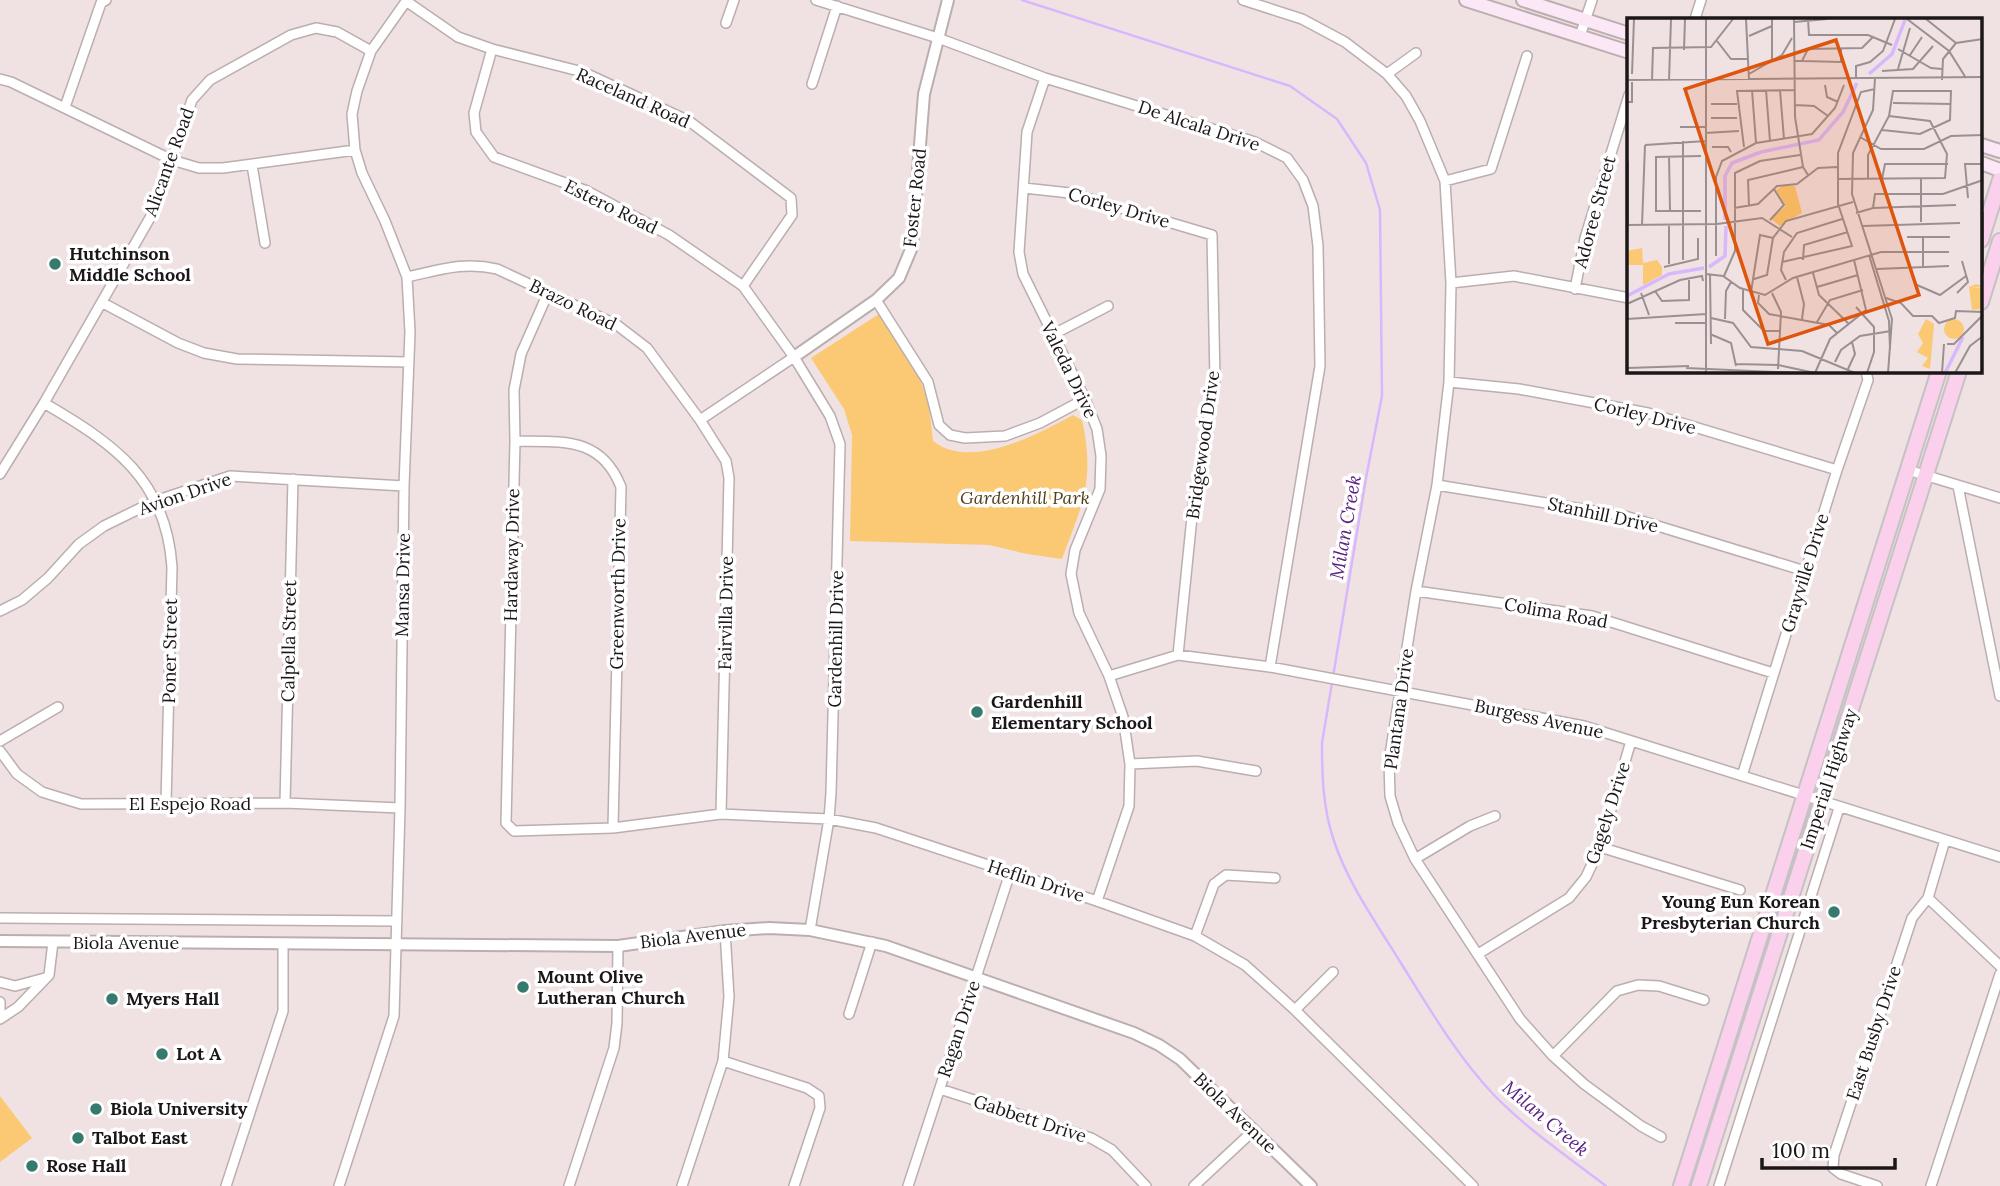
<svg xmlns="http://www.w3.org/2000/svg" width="2000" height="1186" font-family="Lora,serif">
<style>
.green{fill:#fbc873}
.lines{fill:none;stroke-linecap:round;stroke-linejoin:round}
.stream{stroke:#d8b8fd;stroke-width:2.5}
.minor-casing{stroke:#bbaeaf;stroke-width:12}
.tertiary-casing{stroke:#bbaeaf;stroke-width:14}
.secondary-casing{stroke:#bbaeaf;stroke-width:16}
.primary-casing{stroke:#c4c2c3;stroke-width:18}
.minor{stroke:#fff;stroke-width:9}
.tertiary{stroke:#fff;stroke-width:10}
.secondary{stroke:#fce7f6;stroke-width:12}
.primary{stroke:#fad0ec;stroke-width:14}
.poi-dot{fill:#367a6d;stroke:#fff;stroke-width:2.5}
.labels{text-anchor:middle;stroke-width:7;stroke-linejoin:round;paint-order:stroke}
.street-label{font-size:18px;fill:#1b1617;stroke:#fff}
.poi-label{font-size:18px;font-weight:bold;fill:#1b1617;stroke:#fff;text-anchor:start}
.park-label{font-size:18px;font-style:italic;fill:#543e17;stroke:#fff}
.water-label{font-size:19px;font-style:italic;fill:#592284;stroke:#fff}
.inset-river{fill:none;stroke:#d8b8fd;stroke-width:3.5}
.inset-road{fill:none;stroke:#9b9091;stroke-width:2}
.view{fill:#de560d;fill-opacity:0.15;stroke:#de560d;stroke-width:3.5}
.inset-edge{fill:none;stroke:#1b1617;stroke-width:3.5}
</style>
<rect width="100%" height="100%" fill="#f0e2e3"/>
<path class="green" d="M879 314 917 370 929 406 933 441C971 471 1038 434 1073 415L1082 420C1095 480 1083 503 1062 559L1027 554 989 545 850 541 852 435 844 409 811 358Z
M0 1096 32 1138 0 1162Z"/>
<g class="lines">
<path class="stream" d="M1022 0 1290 86 1337 119 1366 163 1380 210 1382 396 1366 478 1322 743C1322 776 1323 807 1333 838 1347 882 1375 921 1399 960 1428 1006 1456 1055 1494 1095 1527 1129 1568 1157 1606 1186"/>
<g class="minor-casing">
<path id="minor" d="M816 0 938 38 1045 78 1255 142 1287 158 1303 180 1313 206 1318 246 1320 366 1270 667
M1243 0 1302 19 1345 42 1387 74 1406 96 1420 121 1445 181 1451 283 1449 382 1437 485 1416 591 1389 761 1390 796 1398 823 1415 859 1520 1019 1553 1056 1584 1084 1641 1126 1661 1137
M406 1 458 37 492 49 583 72 689 121 791 198 792 215 743 286
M1695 19 1701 0
M726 23 734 0
M1580 36 1592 0
M492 49 474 113 476 132 494 157 587 191 669 235 743 286 794 357 830 416 840 444 831 793 829 819 810 930
M1387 74 1416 53
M1045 78 1027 132 1019 252 1023 274 1085 399 1097 429 1101 456 1100 489 1075 550 1071 574 1079 613 1109 676 1123 717 1130 764 1129 806 1097 901
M0 79 11 82 172 160 199 168H223L355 150
M812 84 837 6
M65 107 101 3 106 0
M252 165 265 243
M1445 181 1491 169 1527 56
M1024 188 1070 193 1212 235 1215 379 1193 507 1178 655
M407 277C439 270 464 261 497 269L617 325 647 348 700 420 726 461 729 478 721 814
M1451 283 1514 276 1629 298
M1575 289 1585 238 1629 95
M548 293 521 354 514 390 515 441 506 823 514 831 613 828 721 814 829 819 876 828 1097 901 1195 936 1245 965 1295 1010 1473 1186
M876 300 928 382 939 425 950 435 965 438 1005 436 1040 423 1085 399
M103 303 178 343 204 353 237 359 409 362
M1052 335 1108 306
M1449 382 1519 389 1648 413 1837 470
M44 403C114 444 166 479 172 567L166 803
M700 420 794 357
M515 441C562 442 601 436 621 487L613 828
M1908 470 2000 498
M0 474 44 403 155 209 192 100 210 80 291 35 316 28 337 32 371 51
M1437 485 1625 516 1805 571
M1958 486 2000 696
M1416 591 1592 616 1773 673
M0 611 22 600 48 578 79 544 104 526 155 501 230 476 404 486
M1109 676 1178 655 1270 667 1584 726 2000 857
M0 741 58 707
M0 751 17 774 42 792 81 804 285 803 400 808
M1130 764 1197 761 1256 771
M1742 776 1837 470 1868 380 1866 371
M285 803 293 479
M1945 840 1928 898 2000 966
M1600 847 1740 890
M1415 859 1470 826 1495 816
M0 918 397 921
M1195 936 1214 884 1226 875 1275 878
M1478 954 1569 898 1586 877 1600 847 1631 741
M0 982 15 986 45 978
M0 1002V1012
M1295 1010 1333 972
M849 1014 872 942
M0 1019 18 1007 49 975 53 942
M1553 1056 1617 991 1638 985 1659 986 1704 1000
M723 1061 807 1088 819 1096 820 1108 794 1186
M940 1089 1091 1138 1112 1150 1146 1186
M226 1186 283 1011V945
M339 1186 394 1016 400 808 404 486 410 332 407 277 385 221 362 173 355 150 352 114 357 91 371 51 407 0
M569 1186 614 1048 617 1023 618 946
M682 1186 723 1061 729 997 725 931
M908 1186 1010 873
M1194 1186 1253 1131
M1719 1186 1839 808
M1877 1186 1841 1174 1833 1168 1834 1155 1912 918 1928 898
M1931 1186 2000 974"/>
</g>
<g class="tertiary-casing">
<path id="tertiary" d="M794 357 876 300 899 278 912 247 924 94 948 0
M0 941 618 946 725 931 769 928 810 930 886 946 1134 1033 1159 1045 1180 1059 1311 1186"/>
</g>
<g class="secondary-casing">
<path id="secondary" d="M1466 0 1629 52
M1523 0 1629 34
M1981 145 2000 151
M1981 163 2000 170"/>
</g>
<g class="primary-casing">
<path id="primary" d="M1981 240 2000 180
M1981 302 2000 241
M1681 1186 1939 371
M1699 1186 1959 371"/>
</g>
<use href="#minor" class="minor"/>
<use href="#tertiary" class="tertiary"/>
<use href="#secondary" class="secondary"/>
<use href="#primary" class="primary"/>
</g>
<g class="poi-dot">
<circle cx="55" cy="264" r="7"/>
<circle cx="977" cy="712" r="7"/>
<circle cx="1834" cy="912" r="7"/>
<circle cx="523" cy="987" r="7"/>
<circle cx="112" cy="999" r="7"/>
<circle cx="162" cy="1054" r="7"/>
<circle cx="96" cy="1109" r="7"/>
<circle cx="78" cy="1138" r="7"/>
<circle cx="32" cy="1166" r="7"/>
</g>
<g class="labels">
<g class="street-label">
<text transform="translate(633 98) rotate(24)" y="6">Raceland Road</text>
<text transform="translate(1199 126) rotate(18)" y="6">De Alcala Drive</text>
<text transform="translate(169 162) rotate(-70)" y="6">Alicante Road</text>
<text transform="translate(915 198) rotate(-84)" y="6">Foster Road</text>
<text transform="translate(611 207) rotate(26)" y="6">Estero Road</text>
<text transform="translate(1119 208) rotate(16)" y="6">Corley Drive</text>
<text transform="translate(1595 212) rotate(-75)" y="6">Adoree Street</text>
<text transform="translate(573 305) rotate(26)" y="6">Brazo Road</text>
<text transform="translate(1069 370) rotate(64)" y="6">Valeda Drive</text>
<text transform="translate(1645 416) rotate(14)" y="6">Corley Drive</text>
<text transform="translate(1203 445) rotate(-82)" y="6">Bridgewood Drive</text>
<text transform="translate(185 494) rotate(-19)" y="6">Avion Drive</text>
<text transform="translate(1603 515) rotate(12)" y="6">Stanhill Drive</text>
<text transform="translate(512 555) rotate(-89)" y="6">Hardaway Drive</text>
<text transform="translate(1805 573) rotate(-73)" y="6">Grayville Drive</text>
<text transform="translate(403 585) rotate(-89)" y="6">Mansa Drive</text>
<text transform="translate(618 594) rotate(-89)" y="6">Greenworth Drive</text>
<text transform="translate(726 613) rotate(-89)" y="6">Fairvilla Drive</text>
<text transform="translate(1556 613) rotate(10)" y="6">Colima Road</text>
<text transform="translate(836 639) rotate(-89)" y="6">Gardenhill Drive</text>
<text transform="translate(289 641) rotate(-89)" y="6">Calpella Street</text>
<text transform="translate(170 651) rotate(-89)" y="6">Poner Street</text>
<text transform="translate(1399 709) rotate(-82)" y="6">Plantana Drive</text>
<text transform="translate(1539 719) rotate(12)" y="6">Burgess Avenue</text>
<text transform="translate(1829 779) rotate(-72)" y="6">Imperial Highway</text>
<text x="190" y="810">El Espejo Road</text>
<text transform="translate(1608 813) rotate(-72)" y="6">Gagely Drive</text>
<text transform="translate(1036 881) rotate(18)" y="6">Heflin Drive</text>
<text transform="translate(693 936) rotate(-7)" y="6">Biola Avenue</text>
<text x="126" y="949">Biola Avenue</text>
<text transform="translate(959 1029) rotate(-72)" y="6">Ragan Drive</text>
<text transform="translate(1874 1033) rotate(-72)" y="6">East Busby Drive</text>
<text transform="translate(1235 1113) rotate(44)" y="6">Biola Avenue</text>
<text transform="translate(1030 1119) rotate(18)" y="6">Gabbett Drive</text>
</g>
<g class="poi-label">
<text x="69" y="260">Hutchinson<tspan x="69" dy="21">Middle School</tspan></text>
<text x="991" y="708">Gardenhill<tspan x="991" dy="21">Elementary School</tspan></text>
<text x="1820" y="908" text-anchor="end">Young Eun Korean<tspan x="1820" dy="21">Presbyterian Church</tspan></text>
<text x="537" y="983">Mount Olive<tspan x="537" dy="21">Lutheran Church</tspan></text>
<text x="126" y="1005">Myers Hall</text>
<text x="176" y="1060">Lot A</text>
<text x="110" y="1115">Biola University</text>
<text x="92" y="1144">Talbot East</text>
<text x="46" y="1172">Rose Hall</text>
</g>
<g class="park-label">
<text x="1025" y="504">Gardenhill Park</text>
</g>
<g class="water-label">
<text transform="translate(1345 527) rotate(-80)" y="7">Milan Creek</text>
<text transform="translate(1546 1118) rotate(40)" y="7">Milan Creek</text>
</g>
</g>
<g transform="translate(1627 18)">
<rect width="355" height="355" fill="#f0e2e3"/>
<path d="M155 168H168L175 195 153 208 144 201 159 188 149 172ZM15 230 16 245 30 242 35 249V257L16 267V247H0V233ZM349 266 355 268V269H344L355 270V291L345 292 342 269ZM317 311a10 10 0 1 1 20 0a10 10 0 1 1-20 0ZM299 301 307 306 303 351 295 348 301 340 290 334 296 325 291 316Z" fill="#fbc873"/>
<path class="inset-river" d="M242 56 265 36 278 2M98 202V158L105 145 134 134 192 122 216 94 230 65M82 249 98 238 99 208M0 278 42 256 77 250M318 355 336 319"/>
<path class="inset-road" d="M79 1V355M119 1 122 62M145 1V43M167 1 168 99 176 149 181 157M181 1 182 17H241L265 27M280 1 322 33 339 60M299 1 329 25M167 4 200 1M122 18 145 8M90 23 104 41H121M271 31 304 50 315 51M57 32 58 1M283 37 295 19M167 43H175L181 31 235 30 246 19M175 43 214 44V31M271 51 283 10M255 53 286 51 306 28M5 56 7 1M122 56 155 37 165 20M248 60 246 92 226 135 225 176 265 301 261 355M229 61V48L243 44 256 33 268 1M0 62 356 59M25 62 26 30 84 29 106 1M315 62 316 41 329 25 356 21M42 63 44 1M198 67 200 79 211 84M125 72 129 125M139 72 143 123M153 72 157 121M0 84H5V64M266 85 324 86M84 86H110M168 87 187 88 201 98M84 100H110M53 109H78M78 115 112 113M233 119 254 131H297L324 118 356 117M56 123V242M18 127 79 123M0 128V99M85 129H101L104 134M117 129 110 73 167 72M42 138 43 193M1 143V207M210 161 318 160 320 136 303 103 262 98M241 161V137L262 98 266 73H324L323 102 293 116 255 112M255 161 258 146H321M341 180 338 146H356M122 188 121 162 176 149M107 190 131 186 150 168 170 166 191 150 210 149M246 190 248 176H316L356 162M74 193H29V139L74 138M356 194V255M229 195 246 190 329 187M143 202 157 187 147 171M294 204V161M0 207 90 206 135 200 165 219M15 207 18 127M42 207V246M236 208 333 205M280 219H323M242 237 262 303 263 331M89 238V159L95 143 129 125 185 116 208 90 217 67M176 242 177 227 221 214M155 244 225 228 211 186V135L234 74 248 71M296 248V220M37 249 71 241V220M250 251 322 248M186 255 192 277 222 306M79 256 96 258 113 270 138 277 166 260 254 234H322M83 256 84 326M97 258 108 233V155L133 143 173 137M170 259 177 286 175 301M127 261 140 257 146 220 159 203 226 184M159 262 154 252 157 234 170 215 215 201M290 267 313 277 339 258M190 269 231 257M116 272V292L137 313H152M28 273 35 283 62 282V260M124 274 133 217 146 220M14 275 22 297M145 275 154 294 151 351M330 275 341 264 335 243M132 277 131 285 142 296 202 307 210 315M259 280 274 285 286 298H305L312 305 328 300 329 293 356 294M0 286 53 262 75 258 76 263M229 289 247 309V334L240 355M84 300 106 305 124 329 175 333 228 355M0 301 79 296M98 301 99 273 104 264M190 304 203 282 236 272M48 305H79M83 316 104 325 109 348M320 326H327L356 297M208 344 214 332 233 318 264 313M109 346 151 347 188 355M0 350 62 348M59 350 172 355M221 351 228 336 225 324M188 355 203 321 239 292 227 242M315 355 317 326M328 355 343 328 356 318"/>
<path class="view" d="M209 22 292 277 141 326 58 71Z"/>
<rect width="355" height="355" class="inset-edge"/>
</g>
<path d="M1762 1158v10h133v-10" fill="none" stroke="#1b1617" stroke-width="3.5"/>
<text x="1772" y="1158" font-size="21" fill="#1b1617" stroke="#ffffff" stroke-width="5" paint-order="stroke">100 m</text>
</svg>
